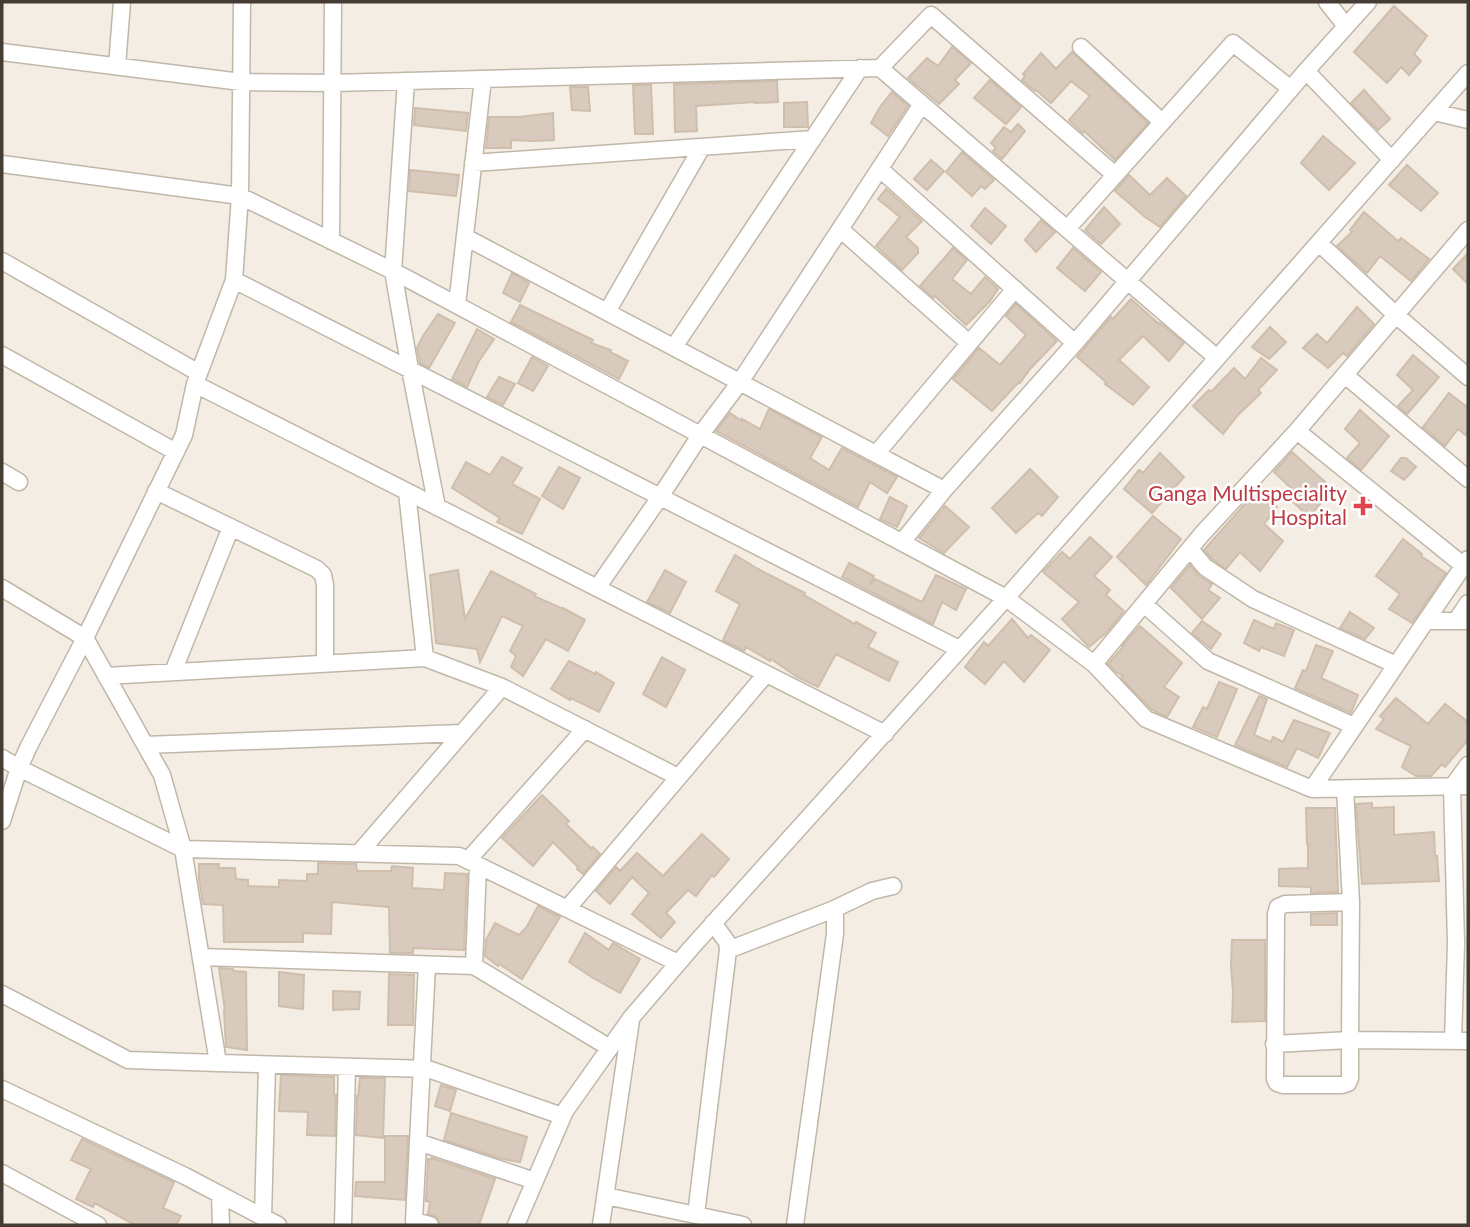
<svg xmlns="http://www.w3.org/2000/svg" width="1470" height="1227" font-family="Lato,sans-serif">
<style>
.building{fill:#d8cabc;stroke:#d0beac;stroke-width:2}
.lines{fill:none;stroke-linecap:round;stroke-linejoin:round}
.minor-casing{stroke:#c1b7a9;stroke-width:19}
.minor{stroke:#fff;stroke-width:16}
.health-dot{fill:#e0444e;stroke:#fff;stroke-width:2.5}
.labels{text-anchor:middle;stroke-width:5;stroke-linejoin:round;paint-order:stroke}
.health-label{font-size:21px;fill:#be3a42;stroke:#fff;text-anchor:end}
</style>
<rect width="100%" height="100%" fill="#f3ede4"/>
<path class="building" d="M1394 6 1427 36 1414 54 1421 61 1409 75 1401 67 1387 83 1354 52Z
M952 47 971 63 955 80 959 84 939 104 908 78 927 58 938 66Z
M1072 52 1148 123 1115 160 1084 131 1083 133 1069 120 1090 96 1071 81 1051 103 1036 90 1035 91 1022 80 1025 76 1023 74 1041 53 1056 69Z
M990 80 1021 107 1006 124 974 98Z
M777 81 778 102 755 103V102L696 106 697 131 675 132 674 84Z
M633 85H651L653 134H635Z
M570 87H588L590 111 572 110Z
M1364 90 1390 119 1378 130 1351 103Z
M892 92 908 106 888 136 871 123 880 107Z
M807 102 808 127H784V103Z
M415 108 468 113 466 131 414 125Z
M553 113 554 140 534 141 511 140V148H486L489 117H518Z
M1018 124 1025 131 1002 159 993 151 996 148 991 143 1004 127 1011 132Z
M1323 136 1355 163 1329 190 1301 163Z
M962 152 994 180 985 189 981 186 972 196 946 172Z
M931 160 944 171 927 190 914 179Z
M1407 165 1438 193 1421 211 1389 185Z
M410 170 459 175 456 196 409 191Z
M1129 175 1150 195 1167 178 1186 196 1160 227 1145 217 1115 191Z
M886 189 922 221 906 237 918 248V253L902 270 876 246 900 217 878 199Z
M1104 207 1120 224 1101 244 1085 230Z
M985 208 1006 226 991 244 971 226Z
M1364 212 1398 241 1401 238 1429 259 1411 281 1380 256 1367 273 1337 246 1352 232 1350 230Z
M1041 220 1055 232 1036 252 1025 240Z
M953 248 967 260 952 279 971 294 985 277 998 289 990 301 966 325 935 296 933 298 920 286Z
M1073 248 1101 272 1085 291 1057 268Z
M1468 253V284L1453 269Z
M512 273 529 283 520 302 503 293Z
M1131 299 1159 324 1160 323 1184 343 1169 361 1143 336 1119 360 1149 387 1133 405 1105 384 1107 383 1077 357 1111 317 1113 319Z
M1016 304 1057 341 1030 369 1020 383 1019 382 992 411 953 379 979 348 1000 365 1026 335 1006 316Z
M520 305 593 340 591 343 611 350 610 352 628 361 619 379 511 322Z
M1357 307 1374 324 1347 356 1343 353 1328 368 1303 348 1317 334 1327 343Z
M438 314 455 323 429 368 420 363 417 348 423 336Z
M1270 327 1286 342 1269 359 1252 347Z
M477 329 494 339 479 361 467 387 452 379Z
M1413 355 1439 377 1407 414 1398 406 1413 390 1397 375Z
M532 357 548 366 533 391 518 383Z
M1261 358 1277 370 1258 390 1261 393 1238 415 1223 434 1193 406 1209 390 1211 392 1234 368 1245 379Z
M499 377 515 384 503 405 487 397Z
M1449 393 1468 408V437L1458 429 1445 446 1423 427Z
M769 409 822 437 810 458 829 470 842 448 897 477 887 493 870 482 858 507 716 431 730 413 742 421V419L760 429Z
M1360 410 1389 436 1361 470 1347 458 1360 443 1345 429Z
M1292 452 1333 489 1309 517 1289 498 1295 492 1274 472Z
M1160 453 1184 477 1152 513 1124 489 1139 470 1143 473Z
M502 457 522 468 512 484 540 499 522 534 497 522 500 518 452 488 466 462 490 475Z
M1401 458H1406L1416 467 1404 480 1391 471Z
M559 467 580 478 563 509 542 496Z
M1030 469 1058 497 1042 516 1038 513 1016 533 992 508Z
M1258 489 1277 507 1264 524 1283 541 1260 571 1240 552 1226 569 1212 559 1204 550Z
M890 497 907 506 897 527 880 519Z
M945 506 969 527 944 553 919 538Z
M1153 516 1181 539 1146 585 1117 557Z
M1090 537 1112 557 1094 576 1110 590 1106 595 1124 611 1106 633 1089 647 1062 619 1079 602 1043 572 1062 552 1070 559Z
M1403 539 1422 554 1421 556 1446 573 1412 623 1389 609 1400 594 1376 576Z
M735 555 758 569 805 593 804 595 855 624 856 622 876 633 868 647 898 662 889 681 836 654 818 687 797 677 771 659 770 661 746 647 744 651 723 640 740 604 716 591Z
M849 563 874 576 870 584 875 579 922 602 936 575 966 589 956 610 942 602 933 624 842 577Z
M1190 565 1199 576 1212 584 1208 590 1220 598 1202 619 1171 588Z
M458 570 465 619 491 571 536 594 534 596 563 609V608L585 620 568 651 546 639 523 676 511 667 516 656 510 651 523 626 502 616 480 662 477 649 436 643 430 575Z
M665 570 686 582 670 613 647 602Z
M1350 612 1374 628 1365 639 1340 628Z
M1012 619 1028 638 1031 635 1050 650 1024 682 1004 661 985 684 965 667 984 642 988 646Z
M1254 620 1274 629 1276 623 1294 630 1284 656 1261 647 1259 651 1244 643Z
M1202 621 1221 634 1211 649 1192 633Z
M1140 626 1182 663 1164 687 1179 697 1167 717 1152 710 1121 678 1123 676 1116 672 1108 664 1123 647 1122 646Z
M1316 645 1333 651 1321 678 1358 695 1351 713 1295 688 1303 670 1306 671Z
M662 657 685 670 666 707 643 694Z
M569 661 595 674 596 672 614 683 599 712 571 698 570 700 551 689Z
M1219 682 1237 689 1217 737 1193 727 1203 707 1207 709Z
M1259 696 1267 699 1254 735 1271 742 1273 737 1283 742 1294 720 1330 733 1318 758 1297 748 1287 767 1235 745Z
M1396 698 1428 724 1445 704 1468 722V740L1445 767 1442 764 1431 776H1416L1402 767 1411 746 1376 729 1384 719 1380 716Z
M542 795 569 821 566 824 592 849 593 847 600 854 583 874 577 869 578 867 553 842 533 866 502 838Z
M1372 803V808L1394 807V835L1434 832 1435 856H1437L1439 881 1362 884 1356 804Z
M1306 808H1335L1338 892 1311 893V887L1279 886V869L1308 868V844H1307Z
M702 834 729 859 714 877 712 875 696 896 688 890 666 913 675 922 661 938 632 914 649 893 632 877 610 904 596 891 616 867 620 871 637 853 663 876Z
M318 863 356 864 357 871H391L392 866 413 868 412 888 444 890 445 873 467 874 464 950 413 948V953H390L389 907 332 902 331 934 303 933V942H224L223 905 203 904 199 879V864H219L218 868H235L236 879 248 880V886L279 887V880L307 881V874H318Z
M538 906 560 917 522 979 499 964 498 966 485 956 486 940 495 923 519 935 526 928Z
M1337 913V925H1311V914Z
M585 933 609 950 613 943 640 959 620 993 593 978 569 962Z
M1232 940H1265V1021L1232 1022 1233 993 1231 965Z
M219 968 233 969 234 971 246 972 247 1050 226 1047 224 1010H225Z
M279 972 304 975 303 1009 279 1006Z
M389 974 414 975 413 1025H388Z
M333 991 360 992 359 1009 333 1010Z
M281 1075 334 1077V1095H336L335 1136 307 1135 308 1112 279 1111Z
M360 1078H385L383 1138 356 1135 357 1096H358Z
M441 1085 456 1090 450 1111 435 1106Z
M451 1113 527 1137 520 1162 502 1159 444 1140Z
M385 1136H408L405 1200 355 1196 356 1182H385Z
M82 1139 174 1182 163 1208 181 1216 176 1225H135L95 1203 93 1207 76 1199 91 1169 71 1160Z
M432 1158 495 1179 479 1225H440L437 1217 428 1214 430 1202 426 1201 428 1159H432Z"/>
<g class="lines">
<g class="minor-casing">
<path id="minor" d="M1327 2 1346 26
M1368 2 1306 71 1392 160
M1081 47 1162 122
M2 52 241 82 333 83 880 68 1217 358
M117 66 122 2
M880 68 931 15 1115 175
M406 81 393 271 410 369 437 507
M1434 112 1468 120
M473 163 813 139
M2 164 240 196 393 271 1006 598 1094 664 1146 719 1312 789 1468 786
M880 169 1075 343
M840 229 969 343
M1067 229 1233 43 1291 89
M465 237 944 490
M331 241 333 2
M1319 243 1396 315 1468 377
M2 261 199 373
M234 280 959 649
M457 305 483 79
M607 312 702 147
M674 347 860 68
M2 355 176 452
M1345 375 1468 479
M195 384 885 734
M1297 431 1464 566
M876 454 1015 289
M2 472 19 482
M156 491 317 569 323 575 325 585V664
M902 542 944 490 1075 343 1306 71
M1190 549 1205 567 1253 599 1396 665
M2 588 85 638 162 775 183 849 459 856 678 963
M597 588 660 497 701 434 740 382 922 104
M1144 604 1208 661 1354 726
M1427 621H1468
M1456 621 1468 603
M425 658 502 687
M1094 664 1202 534 1297 431 1468 230
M173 672 231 527
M106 676 425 658 407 492
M145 745 462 733
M2 758 19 768 183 849 218 1063 128 1060 2 994
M1312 789 1468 559
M1345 789 1351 902 1350 1040 1468 1041
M2 821 19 768 29 746 85 638 184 435 195 384 234 280 240 196 242 2
M359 853 502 687 678 777
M468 860 585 729
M567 909 766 674
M728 950 832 910 872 891 893 886
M201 957 474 966 610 1048
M427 965 414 1221 430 1225
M474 966 478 865
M1453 1041 1456 943 1452 787 1468 765
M1274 1044 1350 1040V1078L1348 1083 1342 1085H1283L1277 1083 1275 1079 1276 914 1278 907 1285 904 1351 902
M218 1063 428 1069 562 1116
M2 1089 185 1176 278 1225
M418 1142 535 1181
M2 1173 98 1225
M220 1195 221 1225
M606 1196 743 1225
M696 1215 728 950 727 942 713 923
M263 1217 267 1065
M343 1225 347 1067
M516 1225 565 1111 631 1018 692 947 1006 598 1468 73
M601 1225 631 1020
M795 1225 835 934V917L832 910"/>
</g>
<use href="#minor" class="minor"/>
</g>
<path class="health-dot" d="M1359.5 495.5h7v7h7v7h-7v7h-7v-7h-7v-7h7z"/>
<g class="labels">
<g class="health-label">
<text x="1347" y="501">Ganga Multispeciality<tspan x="1347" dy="24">Hospital</tspan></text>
</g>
</g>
<rect width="1470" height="1227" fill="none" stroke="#453d34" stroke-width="7"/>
</svg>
